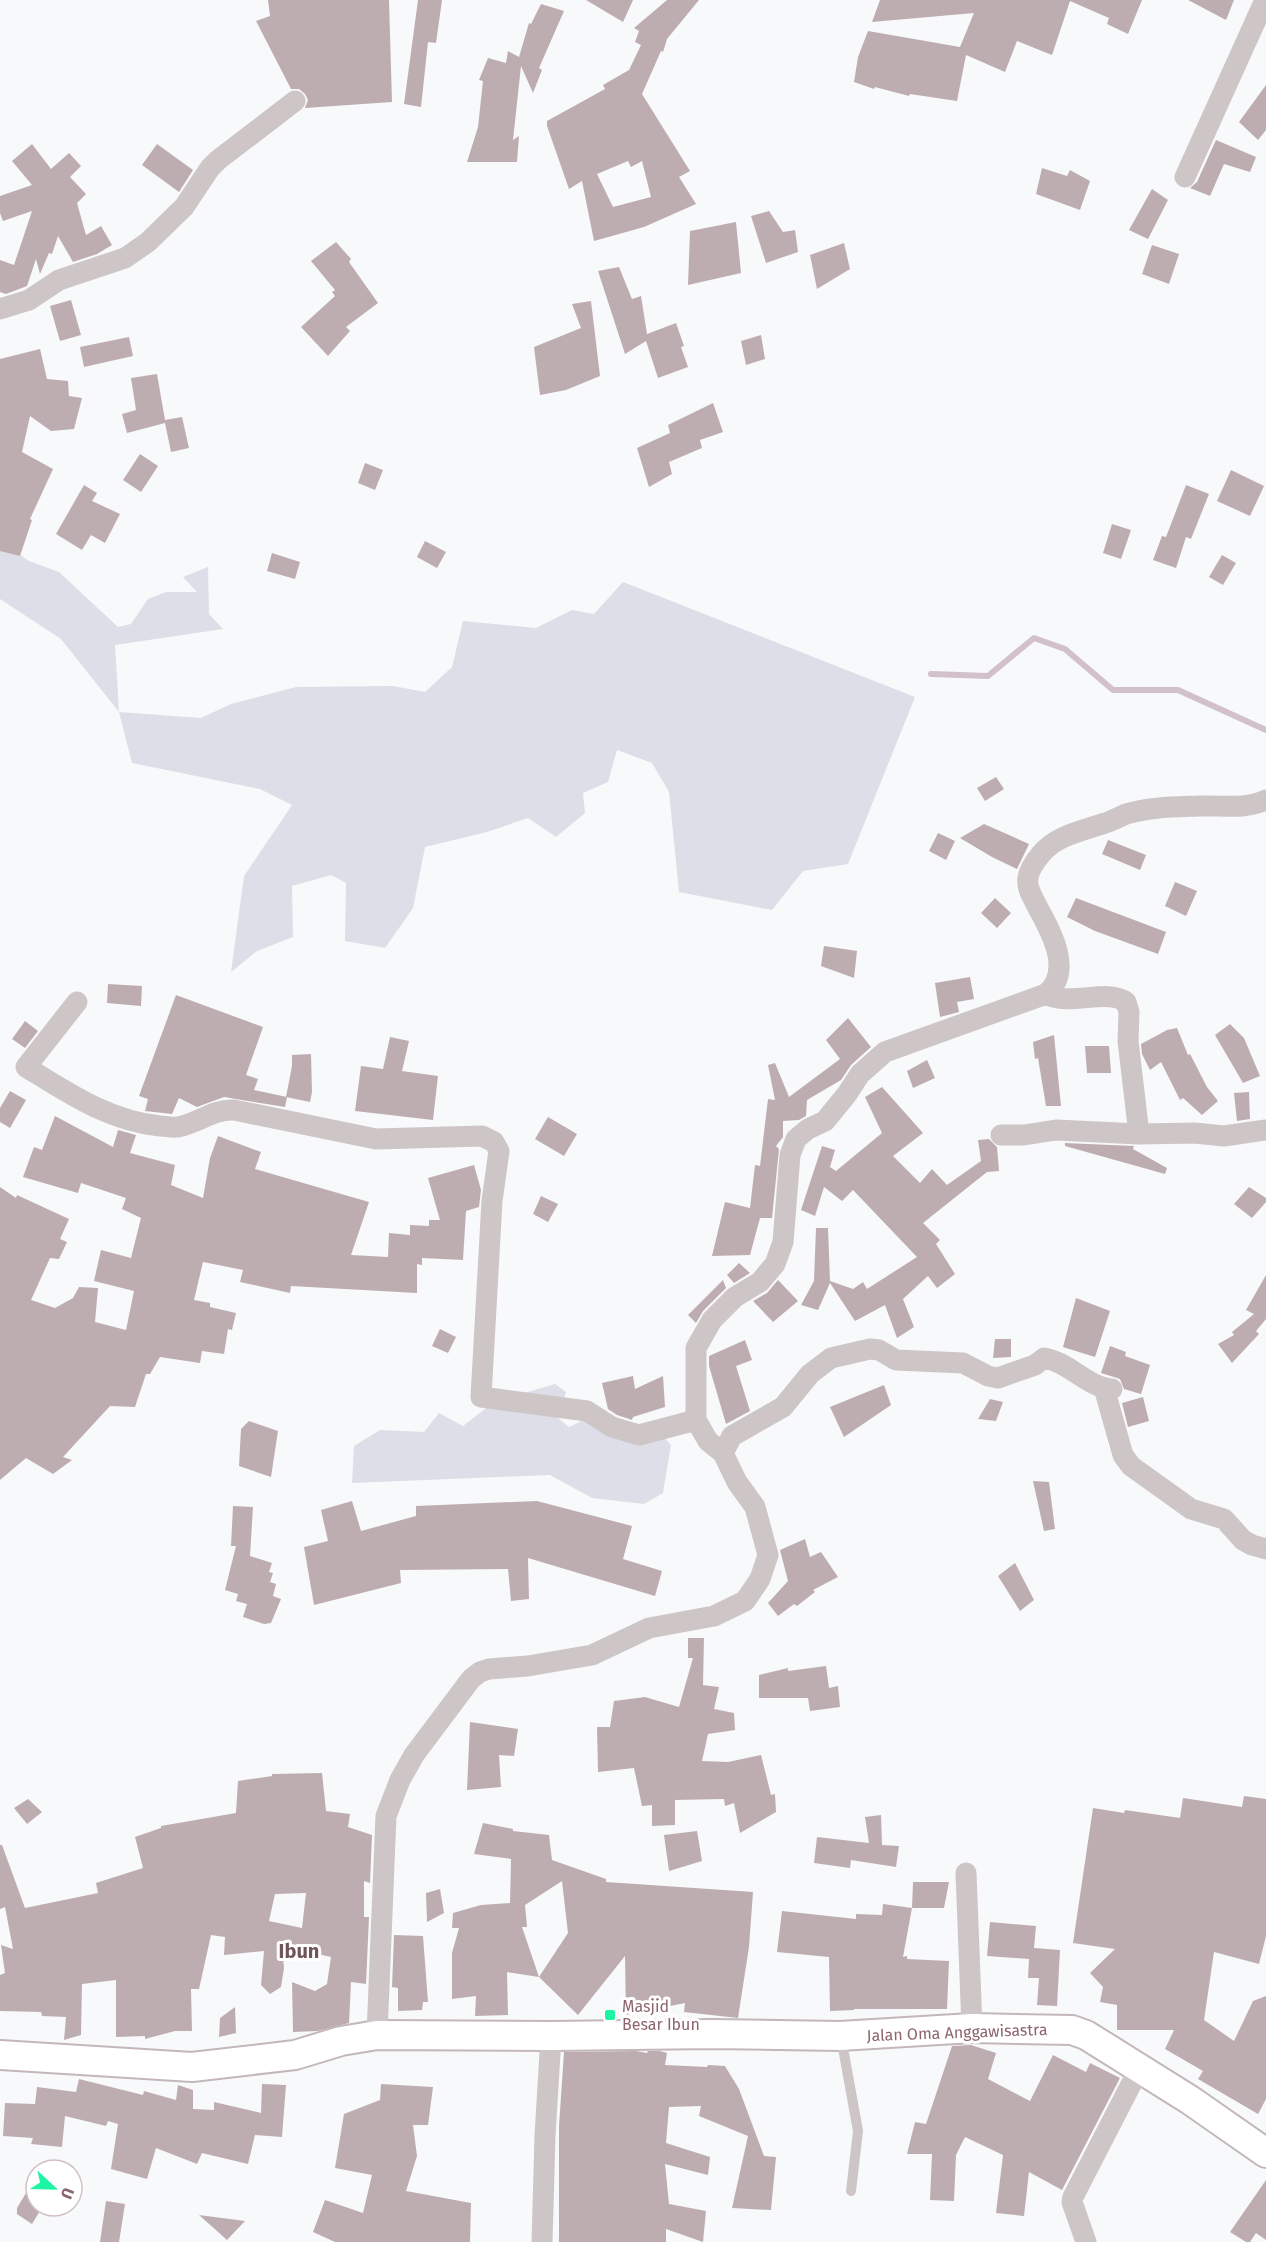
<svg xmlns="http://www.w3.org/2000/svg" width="1266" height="2242" font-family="'Fira Sans',sans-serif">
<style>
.green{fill:#dddee7}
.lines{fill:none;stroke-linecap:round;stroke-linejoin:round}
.stream{stroke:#d2c1c8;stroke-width:6}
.building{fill:#beadb0;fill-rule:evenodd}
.secondary-casing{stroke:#c3b7b9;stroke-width:32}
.lane{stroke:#cec5c6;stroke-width:10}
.street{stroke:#cec5c6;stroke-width:21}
.secondary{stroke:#fff;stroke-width:28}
.poi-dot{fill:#1df5a4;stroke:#fff;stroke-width:2}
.labels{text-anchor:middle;stroke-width:6;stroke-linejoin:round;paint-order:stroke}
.poi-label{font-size:16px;fill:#8c666c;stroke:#fff;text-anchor:start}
.street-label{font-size:16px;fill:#8c666c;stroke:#fff}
.quarter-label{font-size:20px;font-weight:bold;fill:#705559;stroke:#fff}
</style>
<rect width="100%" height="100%" fill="#f8f9fa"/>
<path class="green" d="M0 541 29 561 59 572 118 627 131 624 148 599 166 592H197L183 577 208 567 209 614 223 629 115 645 119 712 201 718 231 704 296 687 393 686 425 692 452 667 463 621 536 628 572 610 594 614 623 582 915 697 848 864 803 871 772 910 679 892 669 792 652 763 617 750 608 782 583 793 585 813 556 837 528 818 487 832 425 847 413 908 385 948 345 941 346 883 331 875 292 886 293 937 257 951 231 972 244 876 292 805 260 789 132 763 119 712 61 639 0 599Z
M555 1384 566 1392 558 1418 569 1427 599 1413 664 1437 671 1445 663 1493 644 1504 592 1498 550 1475 352 1483 354 1446 380 1430 424 1432 439 1413 463 1426 494 1402Z"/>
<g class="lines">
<path class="stream" d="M931 674 988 676 1034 638 1065 649 1113 690H1178L1266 730"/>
</g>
<path class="building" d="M268 0H389L392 102 305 108 308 100 305 94 299 89H291L256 21 270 16Z
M418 0H442L436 43 428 42 421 107 404 104Z
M586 0H633L623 22Z
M667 0H699L667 39 663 52 661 51 642 94 690 171 679 177 696 204 644 227 594 241 582 181 569 189 547 126V121L605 89 603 85 629 70 641 45 635 42 639 31 634 28ZM628 161 631 167 642 161 651 197 613 207 597 174Z
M880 0H1142L1128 34 1107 24 1109 18 1070 1 1052 55 1017 41 1005 72 966 55 957 101 910 94 909 96 875 87 874 89 854 82 858 57 868 31 960 47 974 13 872 22Z
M1188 0H1234L1226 20Z
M541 4 564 11 539 68 542 70 533 93 521 66 513 140 519 136 517 162H467L478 127 483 81 479 80 488 58 506 63 508 51 519 57 529 23 531 24Z
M1266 85V130L1258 140 1239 122Z
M1216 140 1256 157 1250 172 1224 164 1210 196 1190 188 1197 182Z
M32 144 51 169 69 153 81 166 70 177 86 194 77 203 86 235 101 226 112 245 97 254 73 262 58 236 52 254 49 253 40 274 36 259 27 286 6 294 0 292V260L14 265 32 211 3 221 0 213V196L32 185 12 161Z
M157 144 193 170 179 192 142 165Z
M1042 168 1067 176 1070 170 1090 181 1080 210 1036 194Z
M1152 189 1168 200 1148 239 1129 230Z
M769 211 783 232 795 230 798 252 766 263 751 216Z
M736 222 741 273 688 285 690 231Z
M336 242 351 259 349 262 378 303 346 327 350 331 328 356 301 327 335 296 332 292 335 290 311 261Z
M844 243 850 269 817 289 810 255Z
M1152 245 1179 254 1169 284 1142 274Z
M619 267 632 299 641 296 647 334 676 323 684 346 681 347 688 367 658 378 646 341 625 354 598 271Z
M71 300 81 335 60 341 50 306Z
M591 301 600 376 566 390 540 395 534 347 581 328 572 304Z
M761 335 765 359 746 365 741 341Z
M129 337 133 356 84 367 80 347Z
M40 349 47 379 68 381 69 396 82 398 74 429 51 431 30 416 22 452 53 469 30 519 32 520 20 556 0 551V359Z
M157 374 165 420 182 417 189 448 171 452 165 423 127 433 122 414 136 410 131 378Z
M713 403 723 432 700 440 702 448 669 462 672 474 649 487 637 448 670 433 668 425Z
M140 454 158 466 141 492 123 480Z
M365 463 383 470 375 490 358 483Z
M1231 470 1264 486 1250 516 1217 501Z
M84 485 97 493 92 501 120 514 105 543 91 535 82 550 56 534Z
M1186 485 1209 494 1191 539 1186 537 1176 568 1153 560 1162 536 1166 537Z
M1112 524 1131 530 1121 559 1103 553Z
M425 541 446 552 437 568 417 557Z
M272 553 300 562 295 579 267 571Z
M1222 555 1236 563 1223 585 1209 577Z
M996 777 1004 789 985 801 977 788Z
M984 824 1029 844 1017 869 992 857 960 838Z
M938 833 955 841 946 860 929 851Z
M1108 840 1146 855 1140 870 1102 854Z
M1175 882 1197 891 1186 916 1165 906Z
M995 898 1011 913 997 928 981 913Z
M1076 898 1166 932 1158 954 1095 931 1067 917Z
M824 946 857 951 854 978 821 966Z
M970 977 974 999 957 1002 959 1012 940 1017 935 983Z
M108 984 142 986 141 1006 107 1003Z
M176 995 263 1027 246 1075 258 1079 254 1090 287 1097 285 1107 224 1097 197 1107 179 1098 172 1114 145 1111 148 1099 139 1096Z
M848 1018 871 1047 851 1065 841 1080 807 1100 806 1116 799 1120 783 1121V1137L776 1146 779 1149 772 1218H760L750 1255 712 1256 725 1202 750 1208 755 1165 760 1166 768 1099 775 1100 768 1065 775 1063 789 1097 840 1059 826 1040Z
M25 1021 38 1031 25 1048 12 1039Z
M1230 1024 1244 1038 1260 1076 1243 1083 1215 1035Z
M1177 1028 1188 1055 1190 1054 1207 1087 1218 1101 1202 1115 1183 1098 1180 1100 1161 1062 1150 1070 1142 1054 1141 1044 1167 1030Z
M1054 1035 1061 1106H1046L1038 1058 1035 1059 1033 1042Z
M390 1037 409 1041 402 1071 438 1076 433 1120 355 1111 361 1066 383 1069Z
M1085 1046H1109L1111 1073H1087Z
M311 1054 312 1092 310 1102 286 1097 292 1066V1055Z
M927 1060 935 1078 913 1088 907 1071Z
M882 1087 923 1133 893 1156 920 1183 932 1169 947 1185 981 1161 978 1140 989 1139 997 1147 999 1171 987 1172 923 1223 940 1240 936 1244 955 1274 937 1288 928 1276 903 1299 914 1327 897 1338 885 1305 855 1321 830 1283 818 1310 801 1305 814 1281 816 1228H828L830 1281 853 1289 863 1282 867 1289 917 1257 853 1190 842 1201 824 1187 815 1216 801 1210 822 1146 835 1150 830 1167 836 1171 882 1133 865 1097Z
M10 1091 26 1100 10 1128 0 1122V1108Z
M1249 1092 1250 1119 1237 1121 1234 1093Z
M55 1116 113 1147 118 1130 136 1135 130 1153 175 1165 171 1185 203 1198 210 1158 218 1136 261 1152 255 1169 369 1202 351 1255 388 1257 389 1233 410 1235V1225L429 1226V1220H440L428 1178 474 1165 481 1190 479 1207 466 1211 463 1260 422 1258V1265L417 1264V1293L291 1286 290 1293 240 1282 243 1270 203 1262 194 1300 210 1303V1307L236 1313 232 1330 228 1329 224 1354 202 1351 200 1363 160 1357 150 1374H146L135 1407 110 1406 63 1457 72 1460 53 1474 26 1458 0 1480V1187L16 1198 17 1195 69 1219 60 1239 67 1242 59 1259 50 1258 31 1300 55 1308 73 1298 79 1287 98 1288 95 1322 126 1330 134 1291 94 1281 101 1250 131 1258 141 1218 122 1209 126 1198 81 1183 78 1193 23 1177 34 1147 42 1150Z
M548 1117 577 1134 564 1156 535 1139Z
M1065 1143 1134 1146 1133 1149 1167 1168 1165 1174 1065 1146Z
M1249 1187 1266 1198V1202L1252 1218 1234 1204Z
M541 1196 558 1204 548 1222 533 1214Z
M739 1263 750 1273 734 1283 727 1275Z
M1266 1275V1319L1256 1331 1259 1334 1232 1363 1218 1344 1234 1335 1232 1332 1254 1314 1246 1310Z
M723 1280 726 1288 703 1311 696 1323 688 1315Z
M778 1280 798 1301 773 1322 753 1301 767 1293Z
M1076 1298 1110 1311 1095 1357 1063 1347Z
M440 1329 456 1337 448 1353 432 1346Z
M995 1339H1011V1357L993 1358Z
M745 1340 752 1360 736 1366 750 1411 726 1424 709 1366V1356Z
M1110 1346 1126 1352 1125 1356 1150 1365 1141 1394 1124 1389 1120 1379 1101 1373Z
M633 1376 635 1389 663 1376 665 1407 633 1417 632 1420 617 1415 608 1409 602 1383Z
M884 1385 891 1405 844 1437 830 1407Z
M1143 1397 1149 1421 1128 1427 1122 1403Z
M990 1399 1003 1402 996 1421 978 1419Z
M249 1421 278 1431 271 1477 239 1466 241 1429Z
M1033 1481 1049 1482 1055 1529 1044 1531Z
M352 1501 361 1531 416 1516V1506L537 1501 632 1526 623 1559 662 1571 655 1596 528 1558 529 1599 511 1601 508 1569 400 1570 401 1583 314 1605 304 1547 328 1541 321 1510Z
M233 1506 253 1507 250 1556 272 1563 269 1572 273 1573 270 1582 276 1584 273 1596 281 1599 271 1623 264 1624 243 1617 247 1604 236 1601 238 1594 225 1590 236 1546H231Z
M805 1539 810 1557 821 1552 838 1577 813 1590 815 1592 797 1606 794 1604 778 1616 768 1603 788 1581 780 1550Z
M1015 1563 1034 1600 1020 1611 998 1576Z
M688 1638H704L703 1685 719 1687 714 1709 734 1713 735 1730 708 1734 702 1761 728 1762 761 1755 771 1795 775 1794 776 1812 740 1833 734 1803 725 1806 724 1799 675 1800V1825L652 1826V1805L642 1806 634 1768 598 1772 597 1727H610L614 1701 645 1697 679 1707 693 1658H688Z
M826 1666 829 1688 838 1686 840 1707 810 1711 808 1698H759V1675L788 1668V1671Z
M470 1722 518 1729 514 1756 499 1755 501 1787 467 1790Z
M322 1773 326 1811 350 1814 348 1827 372 1835 370 1883 364 1881V1917H369L366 1984 351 1982 349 2023 318 2031 293 2032 292 1982 315 1991 327 1984 331 1957 282 1946 284 1968 281 1987 270 1994 261 1985 264 1951 224 1955 225 1937 211 1935 199 1989H191L192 2031H175L145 2039V2036L116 2037V1980L82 1984 81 2035 64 2040 66 2017 42 2016 41 2012 0 2011V1975L5 1973 1 1945 13 1949 5 1907 0 1909V1845H2L25 1908 98 1893 96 1883 143 1868 135 1837 161 1828V1826L236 1813 238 1781 272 1776V1774ZM306 1893 302 1928 269 1921 275 1894Z
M1244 1796 1266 1799V1936L1259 1964 1214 1952 1204 2020 1234 2041 1253 2001 1266 1996V2099L1258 2114 1198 2079 1203 2071 1165 2049 1174 2030H1117V2005L1100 2002 1103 1987 1090 1973 1115 1949 1073 1943 1093 1808 1124 1813 1125 1810 1180 1818 1183 1798 1242 1807Z
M28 1799 42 1812 27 1824 14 1808Z
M881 1815 882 1845 899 1846 896 1867 851 1860 850 1868 814 1863 817 1837 869 1843 865 1817Z
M483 1823 513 1829V1831L549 1835 552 1860 606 1879V1882L753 1892 749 1947 738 2018 684 2012 685 2003 626 2015 625 1956 578 2015 539 1977 507 1972 508 2015 475 2016 476 1996 452 1999V1953L459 1928H452L453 1913 481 1905 510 1903 511 1859 474 1854ZM562 1881 568 1933 539 1977 522 1927H527L525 1905Z
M697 1831 702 1861 669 1871 664 1835Z
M913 1882H949L944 1908H912Z
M440 1889 444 1913 427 1922 426 1893Z
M883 1904 912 1908 903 1957 907 1956V1959L949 1961 947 2009H854V2010L830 2011 829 1957 777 1952 782 1911 856 1919V1914L882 1915Z
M990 1922 1036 1926 1034 1948 1060 1950 1057 2006 1037 2005 1039 1978H1028L1029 1959 987 1956Z
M394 1935 423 1936 428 2002H423L422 2010 398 2011V1988L392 1987Z
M235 2007 236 2033 219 2037 220 2018Z
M971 2045 996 2053 988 2079 1030 2101 1053 2055 1086 2072 1090 2063 1120 2078 1062 2190 1029 2172 1024 2216 996 2213 1003 2155 965 2137 956 2155 954 2201 930 2200 932 2154H907L915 2122 926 2124 952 2046Z
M636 2051 647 2053 648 2051H660L667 2053 665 2065 707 2067 708 2065 725 2066 739 2089 764 2156 776 2157 771 2210 732 2208 748 2136 699 2116 701 2106 669 2107 666 2143 710 2157 708 2175 665 2164 669 2204 706 2211 703 2242 666 2229V2242H559V2126L564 2052Z
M79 2079 143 2095 144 2091 176 2100 178 2085 193 2090V2109L214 2110V2102L261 2113 262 2084 286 2085 282 2137 255 2135 248 2164 202 2153 197 2164 156 2148 147 2179 111 2169 118 2124 108 2121 106 2126 65 2116 62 2147 31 2144 33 2138 3 2136 5 2103 35 2104 37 2087 76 2092Z
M381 2084 433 2087 428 2125H413L417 2156 406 2191 471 2203 470 2242H335L313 2232 325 2200 363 2213 372 2175 335 2168 344 2114 380 2100Z
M1266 2180V2240L1256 2233 1250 2242H1246L1230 2232Z
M26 2193 36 2200V2206H43L32 2224 17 2214V2208Z
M106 2201 125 2204 119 2242H100Z
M199 2215 245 2221 227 2240Z"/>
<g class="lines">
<g class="secondary-casing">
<path id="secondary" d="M0 2055 192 2067 295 2055 341 2041 377 2035 551 2036 712 2034 840 2036 972 2028 1072 2030 1086 2035 1190 2100 1266 2153"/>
</g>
<path class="lane" d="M841 2037 858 2131 851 2191"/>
<path class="street" d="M1185 177 1265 0
M0 309 29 300 59 280 125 258 148 242 184 207 210 168 218 160 295 101
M1046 994C1070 1007 1107 988 1126 1002L1129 1012 1128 1041 1139 1134 1195 1133 1224 1136 1266 1130
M77 1002 26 1067C68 1093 109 1121 160 1126 166 1126 172 1128 178 1127 199 1123 213 1109 234 1110L376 1139 482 1136 494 1142 499 1151 492 1201 481 1397 587 1411 612 1427 639 1435 696 1420
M1001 1135H1024L1056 1130 1139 1134
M1104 1388 1123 1455 1131 1466 1191 1509 1224 1519 1243 1540 1252 1545 1266 1549
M723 1453 732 1436 783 1407 810 1374 831 1358 870 1349 879 1350 896 1360 963 1363 988 1376 998 1378 1035 1365 1044 1358C1069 1362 1087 1387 1112 1389
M966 1873 972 2028
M377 2035 386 1816 400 1780 414 1755 471 1679 480 1672 489 1669 528 1666 592 1655 649 1628 714 1616 745 1601 760 1579 768 1555 755 1507 737 1482 723 1453 708 1441 696 1420V1348L712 1320 735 1297 760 1282 775 1264 783 1242 790 1155 796 1139 808 1129 825 1121 847 1094 860 1074 885 1052 1046 994C1073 972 1052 933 1038 908 1034 899 1026 889 1028 878 1029 870 1036 860 1041 854 1057 835 1082 831 1105 823 1112 821 1119 817 1126 814 1149 807 1175 807 1199 806 1222 805 1244 810 1266 800
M542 2242 545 2136 551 2036
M1086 2242 1072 2202 1073 2197 1139 2069"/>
<use href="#secondary" class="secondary"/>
</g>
<rect class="poi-dot" x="604" y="2009" width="12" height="12" rx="3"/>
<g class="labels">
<g class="poi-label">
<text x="622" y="2012">Masjid<tspan x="622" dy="18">Besar Ibun</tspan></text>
</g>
<g class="street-label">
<text transform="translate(957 2032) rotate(-2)" y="6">Jalan Oma Anggawisastra</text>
</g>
<g class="quarter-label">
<text x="299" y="1958">Ibun</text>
</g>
</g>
<g transform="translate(54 2188) rotate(112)"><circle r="28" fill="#ffffff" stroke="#d1c2c4" stroke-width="1.5"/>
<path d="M0-4.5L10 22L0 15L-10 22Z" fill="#1df5a4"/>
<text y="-9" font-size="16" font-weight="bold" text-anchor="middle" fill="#8c666c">U</text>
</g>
</svg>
